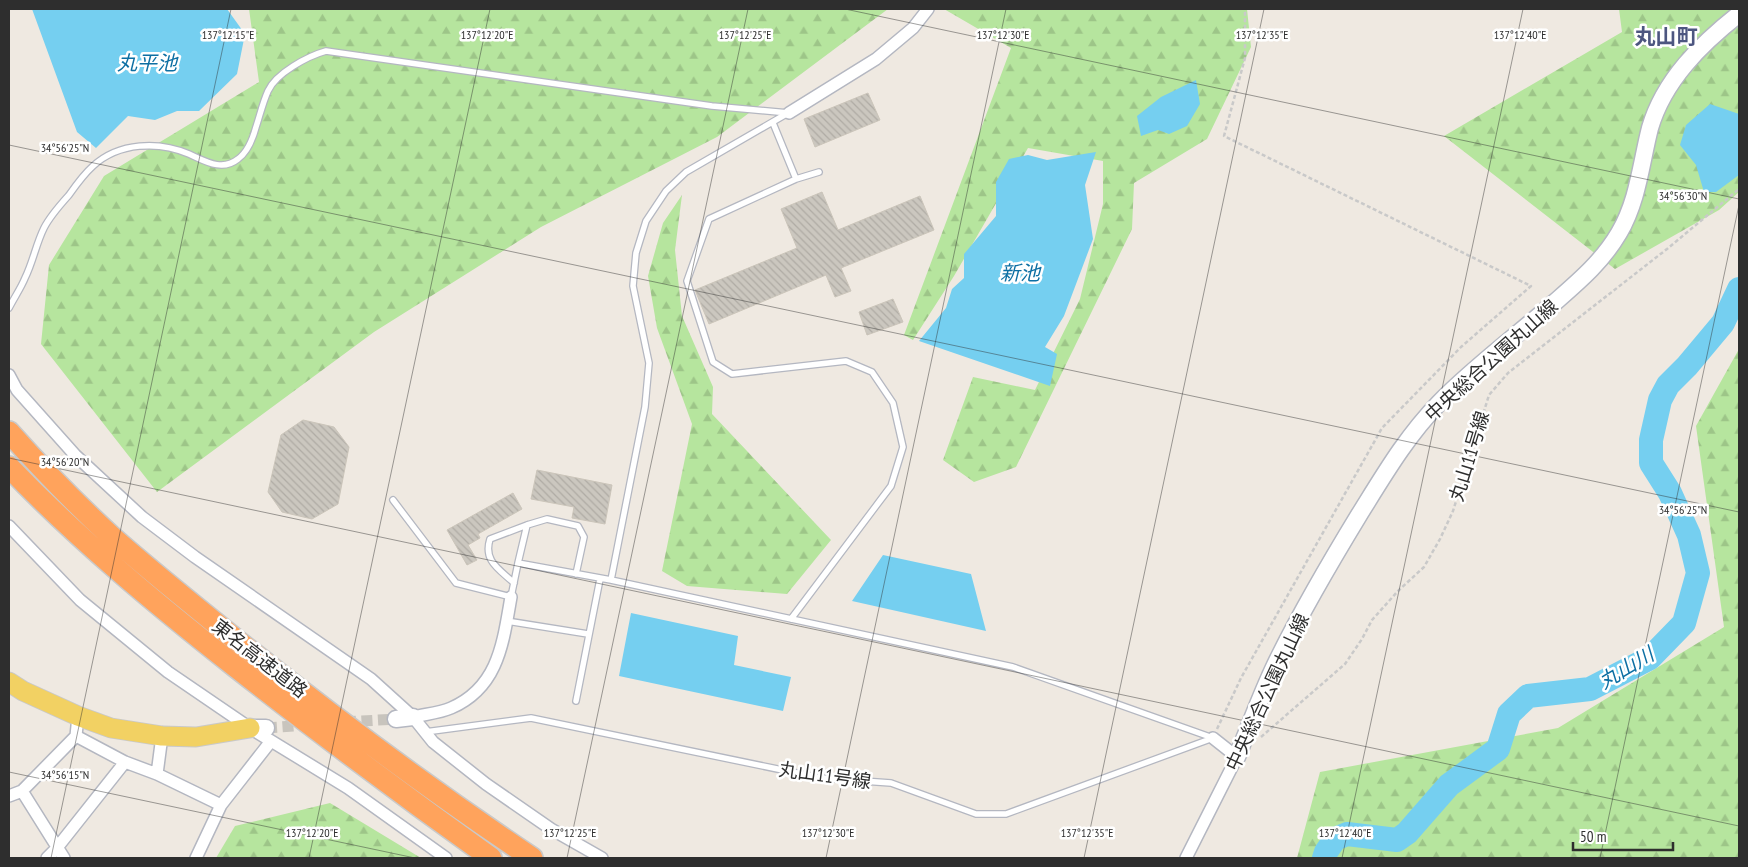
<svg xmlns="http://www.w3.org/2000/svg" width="1748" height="867" font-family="'PT Sans Narrow','Noto Sans JP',sans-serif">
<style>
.forest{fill:url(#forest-firs)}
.water{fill:#75cff0}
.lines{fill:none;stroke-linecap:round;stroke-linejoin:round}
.river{stroke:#75cff0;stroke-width:24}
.building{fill:url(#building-back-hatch);stroke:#cbc5ba}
.street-tunnel{stroke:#c8c4bd;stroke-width:11;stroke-dasharray:11 5.5;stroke-linecap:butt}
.lane-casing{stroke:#b4b7c1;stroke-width:8}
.street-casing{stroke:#b4b7c1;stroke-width:14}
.secondary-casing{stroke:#b4b7c1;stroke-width:19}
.primary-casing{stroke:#c9c9c9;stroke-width:21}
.highway-casing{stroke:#c9c9c9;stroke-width:24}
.path{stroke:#c9c9c9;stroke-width:2.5;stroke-dasharray:4 2.5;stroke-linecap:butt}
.lane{stroke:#fff;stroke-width:5.5}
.street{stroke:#fff;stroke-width:11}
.secondary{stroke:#fff;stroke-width:16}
.primary{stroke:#f2d163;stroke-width:19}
.highway{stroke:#ffa35c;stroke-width:21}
.ticks{fill:none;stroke:#2e2e2e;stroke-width:1;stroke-opacity:0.45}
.labels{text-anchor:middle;stroke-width:5;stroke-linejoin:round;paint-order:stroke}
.street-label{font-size:19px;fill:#2e2e2e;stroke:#fff}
.water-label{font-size:20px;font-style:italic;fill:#0d6fa3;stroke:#fff}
.quarter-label{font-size:21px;font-weight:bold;fill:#4d5680;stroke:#fff}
.ticks-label{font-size:12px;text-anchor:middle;fill:#2e2e2e;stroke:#fff;stroke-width:5;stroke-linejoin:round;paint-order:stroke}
</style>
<defs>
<pattern id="forest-firs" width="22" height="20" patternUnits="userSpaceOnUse" patternTransform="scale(1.25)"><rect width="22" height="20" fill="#b6e59e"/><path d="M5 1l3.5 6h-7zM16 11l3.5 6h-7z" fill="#9dc588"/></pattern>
<pattern id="building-back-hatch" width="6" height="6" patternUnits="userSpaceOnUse" patternTransform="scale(1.25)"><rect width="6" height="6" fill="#cbc7bf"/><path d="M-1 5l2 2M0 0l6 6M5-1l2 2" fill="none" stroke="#afaba4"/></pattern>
</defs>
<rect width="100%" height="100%" fill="#efe9e1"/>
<path class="forest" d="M249 9H888L717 137 541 227 374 332 157 492 41 344 49 265 104 176 259 82Z
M944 9H1247L1251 47 1207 139 1134 183 1132 229 1016 467 974 482 943 460 973 377 1035 390 1080 299 1103 204V161L1028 148 954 276 913 340 904 335 1011 48Z
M1619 9H1739V192L1719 210 1615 269 1444 136 1622 32Z
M682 195 675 250 682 316 713 387 712 414 831 540 787 594 687 586 662 571 692 424 657 328 648 276 663 223Z
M1739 349V858H1297L1320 772 1558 728 1724 627 1696 426Z
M330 803 421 858H216L235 826Z"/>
<path class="water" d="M32 9H227L245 34 237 74 199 111H177L155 120 128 116 96 148 77 132Z
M1196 80 1200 104 1187 126 1169 134 1158 130 1141 136 1137 116 1161 97Z
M1710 104 1739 114V175L1716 192H1704L1696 165 1680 145 1686 125Z
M1096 152 1085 185 1093 239 1064 316 1045 347 1057 354 1050 386 919 341 946 308 952 289 964 278V254L996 216V182L1009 159 1028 155 1047 160Z
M883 555 971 574 986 631 852 601Z
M631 613 738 636 734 665 791 677 783 711 619 676Z"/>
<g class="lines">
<path class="river" d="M1324 858 1326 852 1335 839 1347 834 1397 840 1407 833 1449 785 1498 749 1509 714 1528 696 1590 689 1650 658 1684 623 1698 573 1689 535 1670 493 1651 463V440L1660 400 1668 385 1687 366 1723 323 1739 289"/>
</g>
<path class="building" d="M868 93 880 120 815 147 804 119Z
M822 192 838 230 920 196 934 230 841 268 851 291 835 297 826 275 709 324 695 290 797 248 781 209Z
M893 299 903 322 867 335 859 312Z
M303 420 334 427 349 447 338 504 312 519 282 512 268 492 281 435Z
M537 470 612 485 605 524 572 518 574 507 531 499Z
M513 493 522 509 478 534 480 538 468 545 477 560 467 565 447 530Z"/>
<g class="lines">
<path class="street-tunnel" d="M345 722 396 719
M266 728 309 725"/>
<g class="lane-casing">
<path id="lane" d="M773 123 796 179
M9 308C14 298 21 288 25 278 33 262 36 244 44 228 50 216 60 205 69 195 76 185 84 174 93 166 119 142 159 141 189 154 205 161 222 172 238 159 248 152 253 138 256 127 260 115 263 102 268 91 276 73 308 56 326 51L712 106 789 113
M393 500 456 583 511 597 518 563 611 580 1013 667 1213 738
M518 563 527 525 547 519 578 526 584 537 576 574
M611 580 645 407 649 363 633 286 636 253 646 221 666 191 686 172 788 113
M514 583C499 569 483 561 490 539L527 525
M791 619 891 486 903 447 893 403 872 372 846 361 732 374 713 362 687 281 709 219 796 179 819 172
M507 621 588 634
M576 701 600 579
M425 732 531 718 821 778 891 783 976 814H1006L1213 738"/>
</g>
<g class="street-casing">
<path id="street" d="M789 113 876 59 913 28 928 9
M9 375 17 390 75 455 142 517 195 557 371 679 413 717 433 742 486 784 551 829 602 858
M9 526 80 600 168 672 250 728 348 788 446 858
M413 717C426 714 440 713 451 708 499 687 503 642 511 597
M76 736 125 762 157 774 221 805
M157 774 162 736
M22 791 64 858
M9 796 22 791 76 736 78 716
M47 858 56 849 125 762
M196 858 221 805 271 741
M1186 858 1237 757 1213 738"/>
</g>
<g class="secondary-casing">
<path id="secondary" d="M396 719 413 717
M250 728H266
M1237 757C1251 723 1263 688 1280 655 1304 607 1331 561 1359 515 1384 475 1406 437 1439 403 1474 367 1515 337 1554 303 1578 282 1602 262 1619 233 1638 201 1641 163 1650 128 1664 80 1701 44 1739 14"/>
</g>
<g class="primary-casing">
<path id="primary" d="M9 682 23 691 78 716 111 728 162 736 196 737 250 728"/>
</g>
<g class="highway-casing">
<path id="highway" d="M9 432C42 469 76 504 112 537 154 574 197 608 240 643 335 719 432 791 532 858
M9 467C79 540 156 604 236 667 320 733 404 796 491 858"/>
</g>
<path class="path" d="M1217 729 1241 678 1382 428 1461 347 1531 286 1224 136 1245 58V12L1244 9
M1261 737 1345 664 1362 639 1372 620 1398 591 1424 567 1440 539 1453 511 1489 395 1508 373 1667 249 1739 189"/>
<use href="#lane" class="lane"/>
<use href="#street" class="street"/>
<use href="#secondary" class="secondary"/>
<use href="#primary" class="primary"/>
<use href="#highway" class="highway"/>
</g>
<path class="ticks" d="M845 9 1739 199M9 145 1739 512M9 458 1739 826M9 772 415 858M51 858 231 9M309 858 490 9M567 858 748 9M826 858 1006 9M1084 858 1264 9M1342 858 1523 9M1600 858 1739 205"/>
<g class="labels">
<g class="street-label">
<text transform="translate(1491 360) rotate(-42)" y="7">中央総合公園丸山線</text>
<text transform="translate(1469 456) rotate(-73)" y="7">丸山11号線</text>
<text transform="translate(260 658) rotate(38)" y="7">東名高速道路</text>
<text transform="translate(1267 692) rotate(-65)" y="7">中央総合公園丸山線</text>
<text transform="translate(825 775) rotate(8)" y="7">丸山11号線</text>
</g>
<g class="water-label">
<text x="147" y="70">丸平池</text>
<text x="1020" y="280">新池</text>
<text transform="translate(1626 668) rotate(-31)" y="7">丸山川</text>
</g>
<g class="quarter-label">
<text x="1666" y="44">丸山町</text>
</g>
</g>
<g class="ticks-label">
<text x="228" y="39">137°12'15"E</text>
<text x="487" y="39">137°12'20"E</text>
<text x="745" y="39">137°12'25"E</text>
<text x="1003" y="39">137°12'30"E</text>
<text x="1262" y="39">137°12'35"E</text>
<text x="1520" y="39">137°12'40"E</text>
<text x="65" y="152">34°56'25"N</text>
<text x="1683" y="200">34°56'30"N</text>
<text x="65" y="466">34°56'20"N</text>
<text x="1683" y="514">34°56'25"N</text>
<text x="65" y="779">34°56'15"N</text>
<text x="312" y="837">137°12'20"E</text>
<text x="570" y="837">137°12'25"E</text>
<text x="828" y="837">137°12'30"E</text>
<text x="1087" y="837">137°12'35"E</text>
<text x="1345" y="837">137°12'40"E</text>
</g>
<rect width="1748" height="867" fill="none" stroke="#2e2e2e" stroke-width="20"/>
<path d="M1573 842v8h100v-8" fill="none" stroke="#2e2e2e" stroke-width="2.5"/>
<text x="1580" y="842" font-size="15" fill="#2e2e2e" stroke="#ffffff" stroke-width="4" paint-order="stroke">50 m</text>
</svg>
